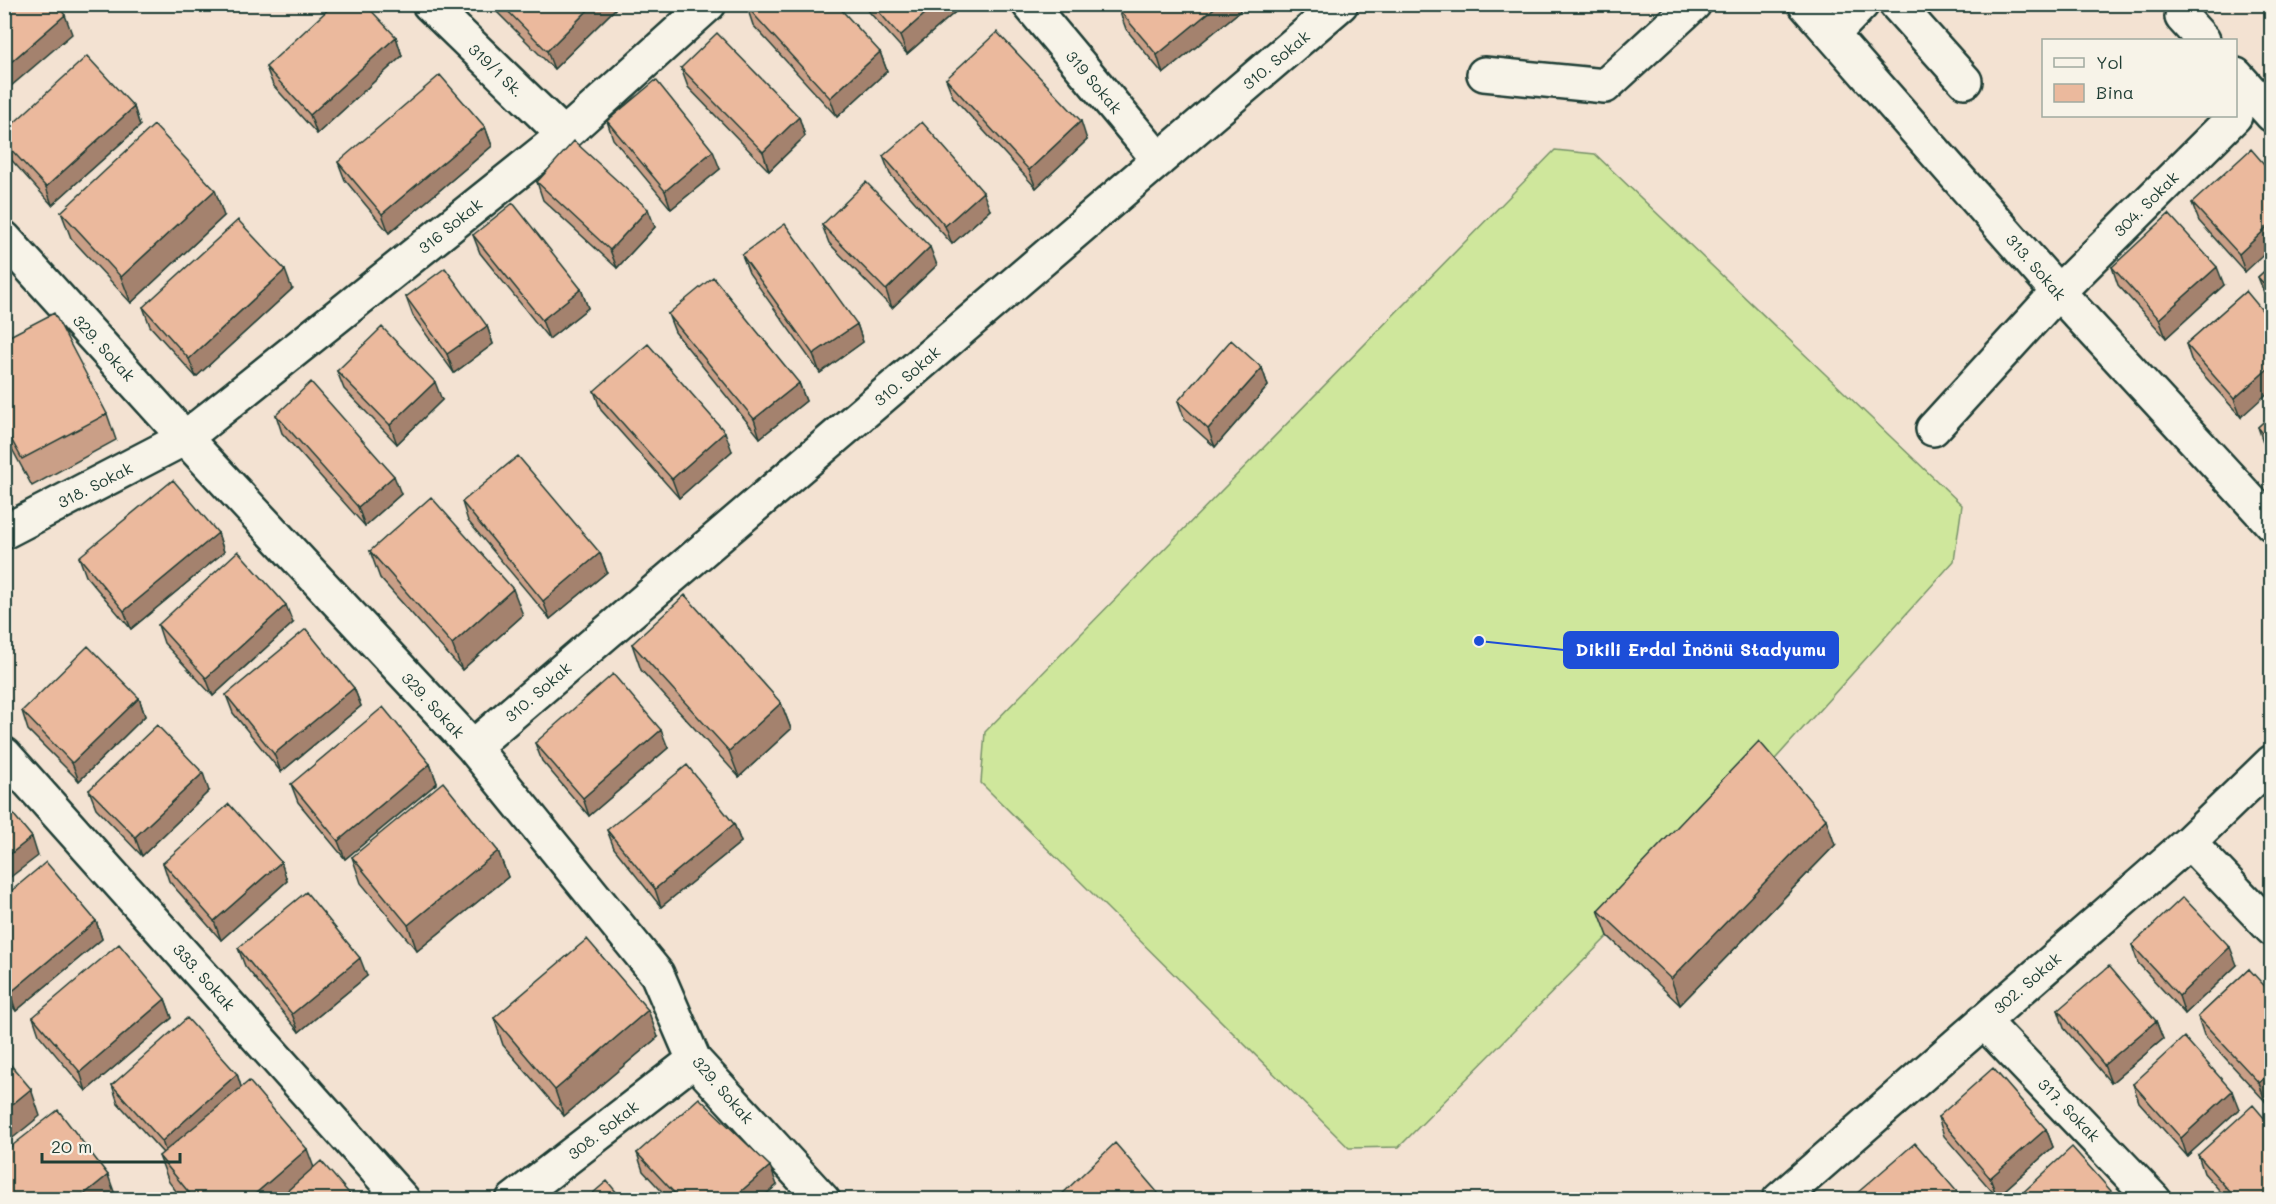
<svg xmlns="http://www.w3.org/2000/svg" width="2276" height="1204" font-family="Mali,sans-serif">
<style>
.pitch{fill:#cfe79c;stroke:#779268;stroke-width:1.5}
.lines{fill:none;stroke-linecap:round;stroke-linejoin:round}
.minor-casing{stroke:#1f3d34;stroke-width:38}
.minor{stroke:#f7f3e8;stroke-width:33}
.wall{fill:#ca9f87;stroke:#1f3d34;stroke-width:1.5}
.shaded-wall{fill:#a4826e;stroke:#1f3d34;stroke-width:1.5}
.building{fill:#ebb99d;stroke:#1f3d34;stroke-width:1.5}
.labels{text-anchor:middle;stroke-width:5;stroke-linejoin:round;paint-order:stroke}
.street-label{font-size:16px;fill:#1f3d34;stroke:#f7f3e8}
.leader{fill:none;stroke:#1d4ed8;stroke-width:2}
.callout-dot{fill:#1d4ed8;stroke:#f7f3e8;stroke-width:2}
.callout{fill:#1d4ed8;stroke:#1d4ed8;stroke-width:2}
.callout-label{font-size:18px;text-anchor:middle;font-weight:bold;fill:#fff}
</style>
<rect width="100%" height="100%" fill="#f3e2d2"/>
<filter id="ink" filterUnits="userSpaceOnUse"><feTurbulence type="fractalNoise" baseFrequency=".0167" numOctaves="2"/><feDisplacementMap in="SourceGraphic" scale="12" xChannelSelector="R" yChannelSelector="G"/><feConvolveMatrix kernelMatrix="1 2 1 2 8 2 1 2 1" color-interpolation-filters="sRGB"/></filter>
<g filter="url(#ink)">
<path class="pitch" d="M1555 150 1595 154 1962 505 1954 561 1768 767 1608 936 1399 1147 1349 1148 981 783 985 732Z"/>
<g class="lines">
<g class="minor-casing">
<path id="minor" d="M429 4 564 135
M1029 4 1159 160
M1805 4 2058 292 2272 524
M1896 4 1965 81
M2182 17 2203 40
M1833 34 1862 4
M1484 74 1605 86 1694 4
M2236 75 2272 115
M4 238 185 438 473 747 657 974 694 1060 823 1200
M1933 429 2058 292 2235 116
M4 532 185 438 564 135 709 4
M473 747 1341 4
M4 754 403 1200
M2189 842 2272 929
M1983 1021 2154 1200
M513 1200 694 1060
M1779 1200 2189 842 2272 762"/>
</g>
<use href="#minor" class="minor"/>
</g>
<path class="wall" d="M493 4H613L615 9 554 69 495 10Z
M862 4H961L962 6 907 54Z
M1126 4H1238L1240 11 1163 74 1126 29 1119 10Z
M747 7 880 52 887 71 837 117 753 25Z
M396 37 402 56 317 134 273 85 266 67Z
M681 68 799 117 805 136 769 171 688 87Z
M946 79 1087 140 1036 188 953 97Z
M134 107 140 126 52 205 7 155 4 149V132Z
M607 121 720 169 671 209 613 139Z
M485 127 492 146 389 233 345 180 338 162Z
M883 156 990 210 952 244 890 174Z
M2271 172 2245 272 2199 221 2192 203Z
M537 182 655 227 617 268 543 200Z
M61 212 224 216 131 303 71 238Z
M822 225 937 265 892 308 829 243Z
M473 235 581 289 588 308 549 339 480 253Z
M742 255 857 324 863 342 820 373 749 273Z
M2271 265V303L2265 295 2258 277Z
M2112 267 2224 285 2166 338 2118 285Z
M292 289 196 377 150 326 143 307Z
M2246 291 2241 417 2192 362 2186 344Z
M406 297 487 326 493 344 454 373 413 316Z
M668 314 799 383 806 401 760 438 675 332Z
M4 339 107 414 116 440 32 486 4 434Z
M1262 368 1268 386 1215 447 1185 420 1178 401Z
M337 371 442 400 397 444 344 389Z
M594 391 732 451 679 498 601 410Z
M276 415 401 494 365 526 282 433Z
M2271 415V454L2264 445 2258 427Z
M462 502 600 553 607 572 550 619 468 521Z
M218 533 224 552 131 629 86 576 79 557Z
M370 551 523 615 462 670 380 578Z
M293 623 213 696 164 643 158 625Z
M632 644 781 703 791 729 739 777 641 670Z
M354 688 361 706 281 772 233 713 226 695Z
M139 698 145 716 79 781 28 730 22 711Z
M535 743 668 748 589 816 542 761Z
M430 764 437 783 345 859 298 802 291 784Z
M89 790 209 791 142 856 96 808Z
M2271 823V849L2264 830Z
M734 824 741 842 661 907 614 848 607 830Z
M1835 845 1680 1005 1608 936 1598 910Z
M498 851 508 877 417 951 361 883 352 857Z
M281 862 287 881 221 940 169 881 163 863Z
M4 897 96 921 102 939 16 1011 4 997Z
M2132 945 2237 965 2185 1014 2138 963Z
M238 948 367 976 299 1032 245 966Z
M2249 969 2265 1101 2204 1035 2198 1017Z
M165 999 172 1018 86 1091 39 1035 33 1017Z
M2058 1010 2156 1021 2163 1039 2111 1083 2064 1028Z
M494 1018 658 1037 564 1116 503 1045Z
M237 1074 241 1087 314 1167 355 1200H183L169 1182 159 1156 163 1153 118 1103 112 1085Z
M2133 1084 2239 1109 2187 1156 2139 1102Z
M1938 1117 2046 1129 2053 1147 1997 1197 1944 1136Z
M637 1153 777 1185 759 1200H670L643 1171Z
M2198 1155 2271 1200H2228L2204 1173Z"/>
<path class="shaded-wall" d="M594 4H613L615 9 554 69 547 51Z
M936 4H961L962 6 907 54 900 36Z
M1098 4H1105L1099 9Z
M1219 4H1238L1240 11 1163 74 1157 55Z
M65 15 72 34 4 92V68Z
M396 37 402 56 317 134 310 115Z
M880 52 887 71 837 117 830 98Z
M134 107 140 126 52 205 46 187Z
M799 117 805 136 769 171 763 152Z
M1081 121 1087 140 1036 188 1029 170Z
M485 127 492 146 389 233 382 214Z
M713 151 720 169 671 209 665 191Z
M215 190 224 216 131 303 121 277Z
M983 192 990 210 952 244 945 226Z
M648 209 655 227 617 268 610 250Z
M2271 224V248L2245 272 2239 254Z
M930 247 937 265 892 308 886 290Z
M2217 267 2224 285 2166 338 2159 319Z
M285 270 292 289 196 377 189 359Z
M581 289 588 308 549 339 542 320Z
M857 324 863 342 820 373 813 354Z
M487 326 493 344 454 373 447 354Z
M2271 366V390L2241 417 2234 399Z
M1262 368 1268 386 1215 447 1208 429Z
M435 382 442 400 397 444 390 425Z
M799 383 806 401 760 438 754 419Z
M725 432 732 451 679 498 672 479Z
M394 476 401 494 365 526 358 507Z
M218 533 224 552 131 629 124 611Z
M600 553 607 572 550 619 543 601Z
M513 589 523 615 462 670 452 644Z
M286 605 293 623 213 696 206 678Z
M354 688 361 706 281 772 274 754Z
M139 698 145 716 79 781 72 763Z
M781 703 791 729 739 777 729 751Z
M661 730 668 748 589 816 583 798Z
M430 764 437 783 345 859 338 841Z
M203 773 209 791 142 856 135 837Z
M1826 819 1835 845 1680 1005 1671 979Z
M734 824 741 842 661 907 655 889Z
M32 837 38 856 4 882V859Z
M498 851 508 877 417 951 408 925Z
M281 862 287 881 221 940 214 921Z
M96 921 102 939 16 1011 10 993Z
M2230 947 2237 965 2185 1014 2179 996Z
M360 958 367 976 299 1032 292 1014Z
M165 999 172 1018 86 1091 80 1072Z
M648 1010 658 1037 564 1116 555 1090Z
M2156 1021 2163 1039 2111 1083 2104 1065Z
M2271 1071V1095L2265 1101 2259 1083Z
M237 1074 243 1093 168 1159 162 1141Z
M31 1089 40 1116 4 1145V1111Z
M2232 1091 2239 1109 2187 1156 2181 1138Z
M2046 1129 2053 1147 1997 1197 1990 1178Z
M307 1149 317 1176 289 1200H248Z
M770 1166 777 1185 759 1200H731Z
M108 1175 117 1200H77Z"/>
<path class="building" d="M4 4H56L65 15 4 68Z
M334 4H365L396 37 310 115 266 67Z
M501 4H594L547 51Z
M749 4H836L880 52 830 98 747 7Z
M872 4H936L900 36Z
M1126 4H1219L1157 55 1119 10Z
M997 32 1081 121 1029 170 946 79Z
M717 33 799 117 763 152 681 68Z
M87 56 134 107 46 187 4 142V132Z
M440 75 485 127 382 214 338 162Z
M656 80 713 151 665 191 607 121Z
M922 122 983 192 945 226 883 156Z
M154 125 215 190 121 277 61 212Z
M574 141 648 209 610 250 537 182Z
M2251 149 2271 172V224L2239 254 2192 203Z
M866 182 930 247 886 290 822 225Z
M513 203 581 289 542 320 473 235Z
M2169 214 2217 267 2159 319 2112 267Z
M238 220 285 270 189 359 143 307Z
M785 224 857 324 813 354 742 255Z
M2271 265V292L2258 277Z
M445 268 487 326 447 354 406 297Z
M713 277 799 383 754 419 668 314Z
M2246 291 2271 321V366L2234 399 2186 344Z
M54 313 107 414 22 459 4 426V339Z
M382 327 435 382 390 425 337 371Z
M1231 340 1262 368 1208 429 1178 401Z
M648 344 725 432 672 479 594 391Z
M311 382 394 476 358 507 276 415Z
M2271 415V444L2258 427Z
M518 456 600 553 543 601 462 502Z
M173 480 218 533 124 611 79 557Z
M431 497 513 589 452 644 370 551Z
M238 551 286 605 206 678 158 625Z
M685 595 781 703 729 751 632 644Z
M306 629 354 688 274 754 226 695Z
M88 646 139 698 72 763 22 711Z
M613 674 661 730 583 798 535 743Z
M383 707 430 764 338 841 291 784Z
M157 725 203 773 135 837 89 790Z
M1759 741 1826 819 1671 979 1598 910Z
M687 765 734 824 655 889 607 830Z
M443 782 498 851 408 925 352 857Z
M4 803 32 837 4 859Z
M229 804 281 862 214 921 163 863Z
M2271 823V838L2264 830Z
M46 862 96 921 10 993 4 987V897Z
M306 892 360 958 292 1014 238 948Z
M2183 897 2230 947 2179 996 2132 945Z
M587 939 648 1010 555 1090 494 1018Z
M119 944 165 999 80 1072 33 1017Z
M2109 966 2156 1021 2104 1065 2058 1010Z
M2249 969 2271 993V1071L2259 1083 2198 1017Z
M187 1018 237 1074 162 1141 112 1085Z
M2184 1037 2232 1091 2181 1138 2133 1084Z
M4 1057 31 1089 4 1111Z
M1993 1068 2046 1129 1990 1178 1938 1117Z
M249 1081 307 1149 248 1200H195L159 1156Z
M699 1098 770 1166 731 1200H681L637 1153Z
M2253 1105 2271 1126V1200H2237L2198 1155Z
M58 1110 108 1175 77 1200H4V1152Z
M1115 1143 1164 1200H1056Z
M1915 1143 1964 1200H1861L1856 1194Z
M2072 1147 2119 1200H2015Z
M321 1161 355 1200H277Z
M607 1181 623 1200H585Z
M114 1194 119 1200H108Z"/>
</g>
<g class="labels">
<g class="street-label">
<text transform="translate(1276 60) rotate(-40)" y="6">310. Sokak</text>
<text transform="translate(496 70) rotate(44)" y="6">319/1 Sk.</text>
<text transform="translate(1094 82) rotate(50)" y="6">319 Sokak</text>
<text transform="translate(2146 204) rotate(-45)" y="6">304. Sokak</text>
<text transform="translate(450 226) rotate(-39)" y="6">316 Sokak</text>
<text transform="translate(2036 267) rotate(49)" y="6">313. Sokak</text>
<text transform="translate(104 348) rotate(48)" y="6">329. Sokak</text>
<text transform="translate(907 376) rotate(-41)" y="6">310. Sokak</text>
<text transform="translate(95 485) rotate(-27)" y="6">318. Sokak</text>
<text transform="translate(538 692) rotate(-41)" y="6">310. Sokak</text>
<text transform="translate(433 705) rotate(47)" y="6">329. Sokak</text>
<text transform="translate(204 977) rotate(48)" y="6">333. Sokak</text>
<text transform="translate(2027 983) rotate(-41)" y="6">302. Sokak</text>
<text transform="translate(723 1090) rotate(49)" y="6">329. Sokak</text>
<text transform="translate(2069 1110) rotate(46)" y="6">317. Sokak</text>
<text transform="translate(603 1130) rotate(-38)" y="6">308. Sokak</text>
</g>
</g>
<path class="leader" d="M1479 641L1564 650"/>
<circle class="callout-dot" cx="1479" cy="641" r="6"/>
<rect class="callout" x="1564" y="632" width="274" height="36" rx="6"/>
<g class="callout-label">
<text x="1701" y="656">Dikili Erdal İnönü Stadyumu</text>
</g>
<rect width="2276" height="1204" fill="none" stroke="#f7f3e8" stroke-width="24"/>
<rect x="12" y="12" width="2252" height="1180" fill="none" stroke="#1f3d34" stroke-width="2" filter="url(#ink)"/>
<rect x="2042" y="39" width="195" height="78" fill="#f7f3e8" stroke="#a1aaa0" stroke-width="1.5"/>
<rect x="2054" y="58" width="30" height="9" fill="#f7f3e8" stroke="#a1aaa0" stroke-width="1.5"/>
<text x="2096" y="69" font-size="18" fill="#1f3d34">Yol</text>
<rect x="2054" y="84" width="30" height="18" fill="#ebb99d" stroke="#a1aaa0" stroke-width="1.5"/>
<text x="2096" y="99" font-size="18" fill="#1f3d34">Bina</text>
<path d="M42 1153v9h138v-9" fill="none" stroke="#1f3d34" stroke-width="3"/>
<text x="51" y="1153" font-size="18" fill="#1f3d34" stroke="#f7f3e8" stroke-width="4.5" paint-order="stroke">20 m</text>
</svg>
